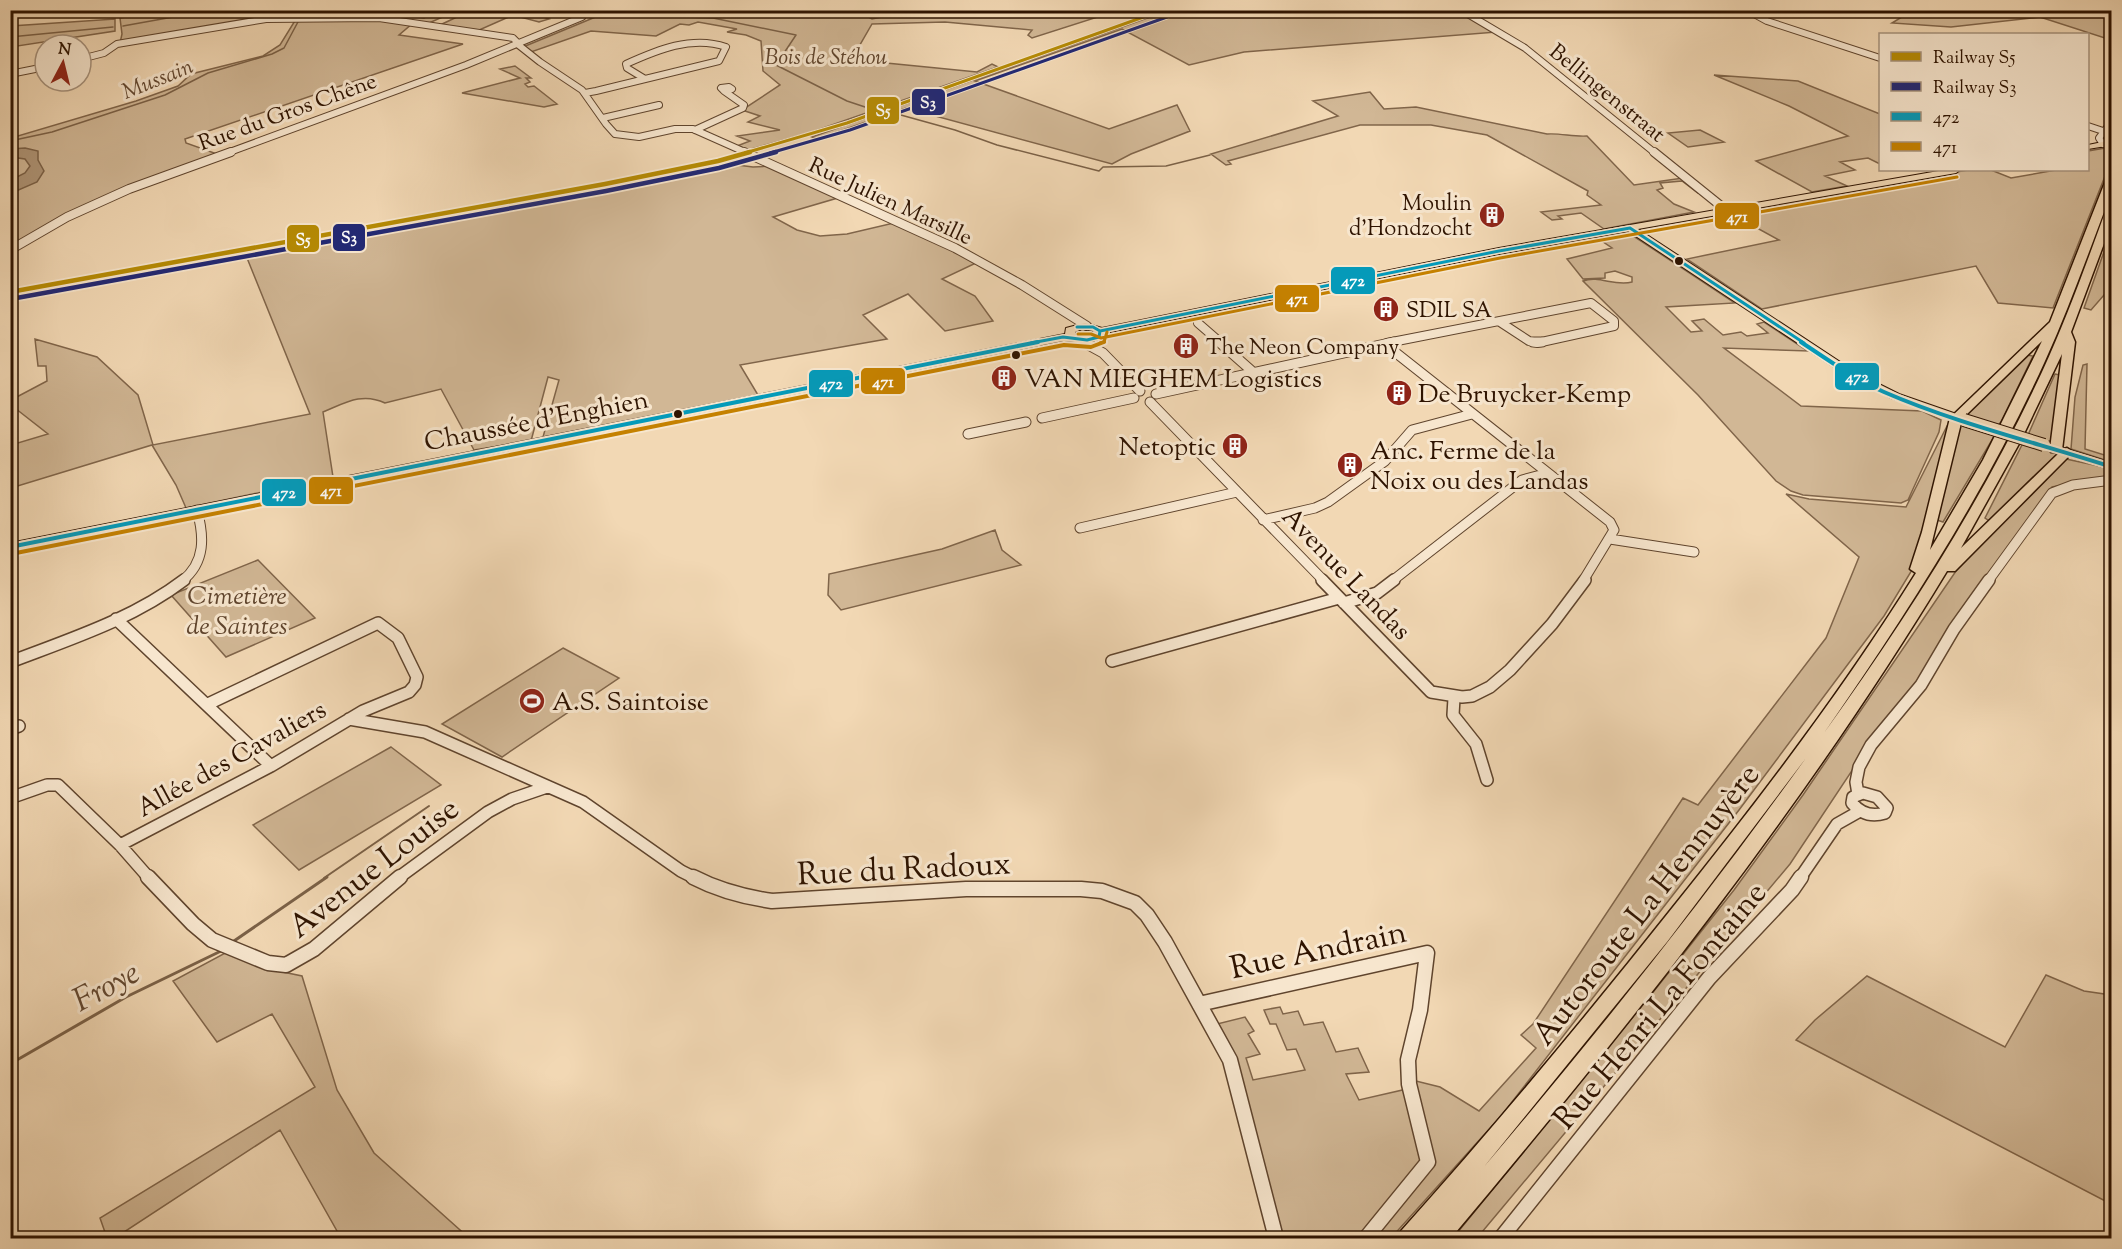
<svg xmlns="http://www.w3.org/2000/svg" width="2122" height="1249" font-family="'Sorts Mill Goudy',serif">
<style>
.green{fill:#d1b795;stroke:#80654a;stroke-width:1.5}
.water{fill:#af9577;stroke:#7b6147;stroke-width:1.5}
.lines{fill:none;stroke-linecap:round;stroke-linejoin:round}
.stream-far2{stroke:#7b6147;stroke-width:1.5}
.stream-far1{stroke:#7b6147;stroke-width:2}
.stream{stroke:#7b6147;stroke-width:3}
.minor-far4-casing{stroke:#5f442d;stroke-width:8}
.minor-far3-casing{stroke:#5f442d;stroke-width:10}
.minor-far2-casing{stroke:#5f442d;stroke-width:11}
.minor-far1-casing{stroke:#5f442d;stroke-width:14}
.minor-casing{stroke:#5f442d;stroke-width:17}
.major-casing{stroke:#2e1300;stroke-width:2}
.highway-casing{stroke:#2e1300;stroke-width:3}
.minor-far4{stroke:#f7e6ce;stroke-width:6}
.minor-far3{stroke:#f7e6ce;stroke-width:8}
.minor-far2{stroke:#f7e6ce;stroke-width:9}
.minor-far1{stroke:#f7e6ce;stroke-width:11}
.minor{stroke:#f7e6ce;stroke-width:14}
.major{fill:#f2d8b4;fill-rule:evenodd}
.highway{fill:#f2d8b4;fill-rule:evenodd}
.major-bridge-casing{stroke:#2e1300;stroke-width:14;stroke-linecap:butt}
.major-bridge{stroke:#f2d8b4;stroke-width:12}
.bus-1-far1-casing{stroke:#f7e6ce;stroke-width:6}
.bus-1-casing{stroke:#f7e6ce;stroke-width:8}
.bus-2-far1-casing{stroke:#f7e6ce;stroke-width:6}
.bus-2-casing{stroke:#f7e6ce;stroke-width:8}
.bus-1-far1{stroke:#059ab9;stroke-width:3}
.bus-1{stroke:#059ab9;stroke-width:4}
.bus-2-far1{stroke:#c58100;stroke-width:3}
.bus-2{stroke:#c58100;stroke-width:4}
.rail-1-far1-casing{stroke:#f7e6ce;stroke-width:5}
.rail-1-casing{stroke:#f7e6ce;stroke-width:8}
.rail-2-far1-casing{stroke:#f7e6ce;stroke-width:5}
.rail-2-casing{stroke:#f7e6ce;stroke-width:8}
.rail-1-far1{stroke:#b68b04;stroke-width:3}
.rail-1{stroke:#b68b04;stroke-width:4.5}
.rail-2-far1{stroke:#222975;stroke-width:3}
.rail-2{stroke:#222975;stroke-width:4.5}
.bus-dot{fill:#2e1300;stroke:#f7e6ce;stroke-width:2}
.labels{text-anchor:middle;stroke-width:6;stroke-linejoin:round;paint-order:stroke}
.far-park-label{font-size:22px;font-style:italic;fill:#5f442d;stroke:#f7e6ce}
.far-water-label{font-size:22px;font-style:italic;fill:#624730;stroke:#f7e6ce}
.far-street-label{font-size:22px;fill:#2e1300;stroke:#f7e6ce}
.far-poi-label{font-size:22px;fill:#2e1300;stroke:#f7e6ce;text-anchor:start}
.poi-label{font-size:26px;fill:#2e1300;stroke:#f7e6ce;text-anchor:start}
.street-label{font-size:26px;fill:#2e1300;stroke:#f7e6ce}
.park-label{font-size:26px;font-style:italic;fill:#5f442d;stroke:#f7e6ce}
.near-street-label{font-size:32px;fill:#2e1300;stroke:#f7e6ce}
.near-water-label{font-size:33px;font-style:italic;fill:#624730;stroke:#f7e6ce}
.line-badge{stroke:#f7e6ce;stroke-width:2}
.badge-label{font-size:16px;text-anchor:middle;font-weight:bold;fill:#fff}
</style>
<rect width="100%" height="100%" fill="#f2d8b4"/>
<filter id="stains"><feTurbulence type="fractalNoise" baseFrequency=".00333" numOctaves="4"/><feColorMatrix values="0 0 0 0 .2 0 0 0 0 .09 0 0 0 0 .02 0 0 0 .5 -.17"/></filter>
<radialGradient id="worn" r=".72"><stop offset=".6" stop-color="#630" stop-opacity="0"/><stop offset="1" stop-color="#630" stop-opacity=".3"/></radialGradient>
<path class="green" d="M169 10H364L365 16 278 18 120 43 122 34 120 18Z
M439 10H856L872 19 917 10 1032 17 1099 13 1104 15 1032 38 1028 35 1032 30 945 22 872 24 853 57 856 60 977 72 992 64 998 67 809 133 748 150 737 146 750 141 737 136 780 130 748 122 760 116 742 110 780 85 763 71 761 41 746 35 727 32 737 29 698 22 689 25 680 24 656 36 591 31 531 52 523 47 593 18 562 13 538 15 549 19 539 22 513 15 477 31 440 25 457 17 447 15 429 23 401 20 409 16 424 18Z
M1167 11H1459L1497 32 1244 52 1189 65 1122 29 975 81 1109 129 1177 105 1190 131 1131 154 1112 164 906 108 817 139 812 137Z
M2045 11H2111V40L2040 17 1951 27 1892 23 1902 17 1900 11Z
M115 19V31L11 47V26Z
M296 19H371L413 23 399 35 463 44 185 139 186 143 217 154 101 198 11 248V138L136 101 178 86 191 74 263 56 280 45Z
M515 66 531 78H526L530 82 525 84 528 87 534 86 557 104 544 107 462 93 520 78 500 69Z
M1714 75 1798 81 1880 114V164L1868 158 1840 162 1855 170 1825 176 1847 186 1812 192 1756 161 1848 136 1789 106Z
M1370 92 1384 109 1416 107 1547 134C1561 133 1573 137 1587 136L1634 185 1683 178 1702 194 1698 193 1682 181 1660 183 1663 188 1657 190 1674 204 1694 212 1604 229 1581 213 1558 216 1562 219 1552 220 1541 212 1601 205 1587 195 1588 191 1487 135 1431 125H1360L1228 161 1231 164 1226 165 1211 154 1338 116 1313 101Z
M1700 130 1724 142 1688 147 1668 133Z
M2111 147V161L2053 308 1998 303 1976 266 1762 309 1687 259 1779 240 1728 212 1968 170H1991L2011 178 2056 170H2088V151Z
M729 164 753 167 771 166 841 197 773 217 797 230 820 236 847 234 898 222 976 263 942 279 975 296 993 321 945 331 908 294 863 315 887 339 740 365 758 395 543 437 559 380 548 377 531 441 474 450 441 389 385 403C362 392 345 403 323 412L333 477 186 508 176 485 152 445 11 488V445L48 434 11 405V400L47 381 46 366H38L35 339 97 357 138 395 153 445 310 414 245 253Z
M1619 232 1630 234 1638 239 1735 303 1666 307 1691 332 1702 331 1692 321 1704 319 1723 335 1741 332 1747 336 1768 333 1757 324 1764 322 1808 351 1724 348 1801 406 1922 411 1941 420 1939 432 1908 500 1901 503 1803 495 1791 491 1776 481 1698 395 1583 281C1599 275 1615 287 1632 282V277L1615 271 1605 273V278L1583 279 1567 259 1612 248 1596 237Z
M2106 246 2111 248V287L2091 310 2084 308Z
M2027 355 2033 356 2001 422 1998 425 1967 415 1966 413Z
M2087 364 2085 449 2111 457V462L2071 449 2075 397 2083 365Z
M2055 374 2060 375 2052 440 2047 442 2028 435Z
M1960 424 1995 435 1943 522 1937 520Z
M1947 426 1951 427 1912 570 1884 616 1739 810 1501 1116 1391 1238H1374L1435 1163 1412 1080 1440 1087 1479 1111 1536 1048 1521 1035 1533 1024 1683 798 1698 805 1826 638 1859 557 1786 494 1809 499 1906 507Z
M2023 443 2058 454 1991 522 1985 518Z
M2066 459 2108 468 2111 469V476L2052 487 1947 630 1920 678 1867 748 1790 864 1477 1238H1453L1650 996 1734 890 1803 795 1956 571Z
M995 530 1002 550 1021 565 841 610 828 595 829 574 942 549Z
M258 560 315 618 226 657 171 595Z
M563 648 619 678 502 757 442 724Z
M391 747 441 785 299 870 253 825Z
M227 952 278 971 302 976 337 1090 374 1153 469 1238H341L280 1130 115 1238H107L100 1218 315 1087 272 1014 217 1042 173 981Z
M2046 975 2084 991 2111 995V1204L1796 1040 1815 1020 1867 976 2005 1047Z
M1280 1007 1283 1014 1298 1011 1304 1025 1323 1022 1336 1052 1358 1048 1369 1072 1346 1074 1359 1100 1407 1089 1423 1159 1360 1238H1280L1217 1024 1245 1017 1254 1031 1248 1034 1260 1054 1246 1058 1253 1080 1305 1070 1296 1049 1287 1050 1276 1024H1270L1264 1010Z"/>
<path class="water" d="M25 148 38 151V160L44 171 37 182 16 191 15 198 17 202 11 206V180L25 173 30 166 25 159 11 157V149Z"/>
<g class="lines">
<path class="stream-far2" d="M596 14 713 18 796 35 776 65 847 101 865 107
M297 16 302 10
M254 19 271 10
M123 26 212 10
M10 37 113 27
M890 112 955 130 997 145 1099 171 1103 167 1166 166 1210 155
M10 141 52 132 165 95 208 73 272 54 284 48 299 20"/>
<path class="stream-far1" d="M324 878 429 806"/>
<path class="stream" d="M234 941 327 877
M10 1064 126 997 221 951"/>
<g class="minor-far4-casing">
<path id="minor-far4" d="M1461 10 1525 48 1655 153
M1747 10 1767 21 1880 58
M516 43 540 62 582 90 606 124 615 134 639 137 675 129H693L747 153
M81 59 104 53 117 44 266 19 379 18 513 38 517 42
M10 74 45 67
M729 87 732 89 724 91 721 88Z
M585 93 596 91 719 61 726 47C692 35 657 50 626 64L627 68 645 79
M603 118 659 105
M2088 126 2103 131
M695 130 743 108 744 105 724 91
M2103 144 2099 138 2112 121
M227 153 466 65 582 17"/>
</g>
<g class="minor-far3-casing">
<path id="minor-far3" d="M744 152 955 248 1022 285 1087 326
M1654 152 1726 210
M10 250 67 217 129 189 231 152
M1198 323 1221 343
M1079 340 1085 343
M1387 343 1591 303 1614 321V326L1537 343 1529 341 1500 322"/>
</g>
<g class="minor-far2-casing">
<path id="minor-far2" d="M1083 342 1103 353 1140 391
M1219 342 1253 372
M1533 342H1542
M1386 345 1610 522 1614 530 1583 581
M1156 394 1394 342
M1150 402 1324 581
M1042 418 1134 398
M968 434 1026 422
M1263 520 1315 508 1328 502 1385 461 1412 430 1472 414
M1080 528 1237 492
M1610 539 1694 552
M182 581C206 562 204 536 197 510
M1392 581 1522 480 1548 473
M1988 581 2052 493 2073 485 2112 480"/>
</g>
<g class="minor-far1-casing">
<path id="minor-far1" d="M1322 580 1431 692 1462 697 1472 696 1490 687 1510 670 1552 624 1585 580
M1344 603 1377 593 1394 580
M116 619 271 766
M1112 661 1339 598
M10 662C70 639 133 619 184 580
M1454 698 1453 715 1476 744 1487 780
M349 719 425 732 583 802 681 871 695 878
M10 729 19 726
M1863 793 1877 797 1887 808 1885 813C1872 817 1861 814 1852 803L1853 797Z
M1858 794 1856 782 1859 767 1871 745 1921 685 1954 629 1989 580
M10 798 47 785H58L120 845 149 878
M120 845 271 766 363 711 409 692 415 685 417 677 398 638 378 623 208 704
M398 878 488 812 512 799 547 787
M1800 878 1837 824 1860 811"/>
</g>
<g class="minor-casing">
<path id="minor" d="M148 877 193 924 212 940 268 963 286 965 314 949 400 877
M693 877C718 890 744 897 772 901L966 889H1081L1102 891 1135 903 1147 915 1165 942 1230 1060 1276 1238
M1199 1004 1427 953 1420 1010 1408 1060 1409 1084 1428 1162 1366 1238
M1501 1238 1709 978 1792 890 1801 877"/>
</g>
<g class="major-casing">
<path id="major" d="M2112 140V145L2088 149V145Z
M1944 170H1960L1956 173 1638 229 1857 373 1899 394 1968 418V422L1964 423 1891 398 1849 377 1628 231 1499 254 1105 333 1103 339 1087 343 1063 341 10 551V543L1050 337 1065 334 1066 328 1085 323 1102 328 1499 248ZM1082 329 1093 331 1094 335H1075V332Z
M2044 442 2112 463V470L2040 447 2038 445 2040 443Z"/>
</g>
<g class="highway-casing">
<path id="highway" d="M2112 174V191C2090 248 2070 306 2045 361 1985 493 1906 615 1824 733 1906 619 1983 499 2042 372 2067 318 2087 262 2107 207L2112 204V222L2071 332 2075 342 2062 450 2067 448 2073 452 1955 571H1947C1805 806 1627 1029 1451 1238H1426L1429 1232 1423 1238H1398L1401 1231C1495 1126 1585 1018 1673 907 1759 800 1843 690 1916 573L1910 569 1922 532 1950 418 2050 322 2107 177ZM2042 341 1983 460 1930 550 1962 419ZM2062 354 2050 449 2051 452H2060L1961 548 2020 442ZM1806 758C1704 900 1596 1035 1483 1168L1667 942Z"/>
</g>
<use href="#minor-far4" class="minor-far4"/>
<use href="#minor-far3" class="minor-far3"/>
<use href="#minor-far2" class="minor-far2"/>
<use href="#minor-far1" class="minor-far1"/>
<use href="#minor" class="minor"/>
<use href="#major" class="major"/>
<use href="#highway" class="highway"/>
<g class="major-bridge-casing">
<path id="major-bridge" d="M1964 420 2044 445"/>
</g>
<use href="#major-bridge" class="major-bridge"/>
<g class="bus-1-far1-casing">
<path id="bus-1-far1" d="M1630 228 1804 343
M1077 327H1093L1100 331 1499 251 1630 228
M1031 343 1063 337 1087 340 1099 337 1100 331"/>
</g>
<g class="bus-1-casing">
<path id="bus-1" d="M1801 342C1828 360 1855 379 1884 392 1955 423 2038 443 2112 467
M10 547 1038 342"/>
</g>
<g class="bus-2-far1-casing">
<path id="bus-2-far1" d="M1078 334H1091L1101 338 1500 258 1957 177
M1100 343 1104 342 1107 332"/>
</g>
<g class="bus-2-casing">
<path id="bus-2" d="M11 554 1064 345 1091 347 1104 342"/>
</g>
<use href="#bus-1-far1" class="bus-1-far1"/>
<use href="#bus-1" class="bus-1"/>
<use href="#bus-2-far1" class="bus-2-far1"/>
<use href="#bus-2" class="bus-2"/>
<g class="rail-1-far1-casing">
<path id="rail-1-far1" d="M745 153 847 123 1163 10"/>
</g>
<g class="rail-1-casing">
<path id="rail-1" d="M10 292 605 184 718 161 750 152"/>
</g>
<g class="rail-2-far1-casing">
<path id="rail-2-far1" d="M770 153 850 130 1167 17"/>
</g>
<g class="rail-2-casing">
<path id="rail-2" d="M11 299 606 191 719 168 776 152"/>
</g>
<use href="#rail-1-far1" class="rail-1-far1"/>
<use href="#rail-1" class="rail-1"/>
<use href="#rail-2-far1" class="rail-2-far1"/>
<use href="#rail-2" class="rail-2"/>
</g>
<defs>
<g id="building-disc" transform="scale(1.35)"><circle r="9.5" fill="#8f2418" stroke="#f7e6ce"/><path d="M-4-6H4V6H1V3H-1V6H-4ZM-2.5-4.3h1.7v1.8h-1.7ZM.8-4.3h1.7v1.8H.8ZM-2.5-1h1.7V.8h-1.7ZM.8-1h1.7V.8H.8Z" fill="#fff"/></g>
<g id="stadium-disc" transform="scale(1.35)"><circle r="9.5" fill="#8f2418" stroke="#f7e6ce"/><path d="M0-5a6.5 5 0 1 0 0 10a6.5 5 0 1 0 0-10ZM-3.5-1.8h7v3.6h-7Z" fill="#fff"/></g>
</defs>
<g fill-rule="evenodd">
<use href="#building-disc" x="1492" y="215"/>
<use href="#building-disc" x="1386" y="309"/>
<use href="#building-disc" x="1186" y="346"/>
<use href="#building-disc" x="1004" y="378"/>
<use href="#building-disc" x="1399" y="393"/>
<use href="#building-disc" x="1235" y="446"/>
<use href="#building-disc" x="1350" y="465"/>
<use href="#stadium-disc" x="532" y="701"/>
</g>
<g class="bus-dot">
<circle cx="1679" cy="261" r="5"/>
<circle cx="1016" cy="355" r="5"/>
<circle cx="678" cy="414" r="5"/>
</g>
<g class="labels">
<g class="far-park-label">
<text x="826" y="64">Bois de Stéhou</text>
</g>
<g class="far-water-label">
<text transform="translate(157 78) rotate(-22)" y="8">Mussain</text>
</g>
<g class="far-street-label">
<text transform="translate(1608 92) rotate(39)" y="8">Bellingenstraat</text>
<text transform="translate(287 111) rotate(-20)" y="8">Rue du Gros Chêne</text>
<text transform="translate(891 200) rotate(25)" y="8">Rue Julien Marsille</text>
</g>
<g class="far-poi-label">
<text x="1472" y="210" text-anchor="end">Moulin<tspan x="1472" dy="25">d'Hondzocht</tspan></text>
<text x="1406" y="317">SDIL SA</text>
<text x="1206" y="354">The Neon Company</text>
</g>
<g class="poi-label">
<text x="1024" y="387">VAN MIEGHEM Logistics</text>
<text x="1418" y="402">De Bruycker-Kemp</text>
<text x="1216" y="455" text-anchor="end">Netoptic</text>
<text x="1370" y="459">Anc. Ferme de la<tspan x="1370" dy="30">Noix ou des Landas</tspan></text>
<text x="552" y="710">A.S. Saintoise</text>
</g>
<g class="street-label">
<text transform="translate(536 420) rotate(-11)" y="9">Chaussée d'Enghien</text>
<text transform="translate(1347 573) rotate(46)" y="9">Avenue Landas</text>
<text transform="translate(231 758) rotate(-29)" y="9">Allée des Cavaliers</text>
</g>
<g class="park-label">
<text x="237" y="604">Cimetière<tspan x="237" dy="30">de Saintes</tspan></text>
</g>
<g class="near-street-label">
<text transform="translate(373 867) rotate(-38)" y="11">Avenue Louise</text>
<text transform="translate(904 868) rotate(-3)" y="11">Rue du Radoux</text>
<text transform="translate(1645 904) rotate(-52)" y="11">Autoroute La Hennuyère</text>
<text transform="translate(1318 949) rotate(-12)" y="11">Rue Andrain</text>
<text transform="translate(1659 1005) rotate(-50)" y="11">Rue Henri La Fontaine</text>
</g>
<g class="near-water-label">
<text transform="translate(105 985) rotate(-28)" y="12">Froye</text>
</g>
</g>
<g class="line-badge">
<rect x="911" y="88" width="35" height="28" rx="6" fill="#222975"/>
<rect x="866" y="96" width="34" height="29" rx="6" fill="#b68b04"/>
<rect x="1714" y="202" width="46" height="28" rx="6" fill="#c58100"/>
<rect x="332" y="223" width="34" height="29" rx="6" fill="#222975"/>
<rect x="286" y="224" width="34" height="29" rx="6" fill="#b68b04"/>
<rect x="1330" y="266" width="46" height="29" rx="6" fill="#059ab9"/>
<rect x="1274" y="284" width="46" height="29" rx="6" fill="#c58100"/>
<rect x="1834" y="362" width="46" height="29" rx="6" fill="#059ab9"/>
<rect x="860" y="367" width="46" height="28" rx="6" fill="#c58100"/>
<rect x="808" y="369" width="46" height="29" rx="6" fill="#059ab9"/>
<rect x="308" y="476" width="46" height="29" rx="6" fill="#c58100"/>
<rect x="261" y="478" width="46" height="29" rx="6" fill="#059ab9"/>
</g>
<g class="badge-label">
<text x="928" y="108">S3</text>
<text x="883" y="116">S5</text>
<text x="1737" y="222">471</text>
<text x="349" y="243">S3</text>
<text x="303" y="245">S5</text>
<text x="1353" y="286">472</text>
<text x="1297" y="304">471</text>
<text x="1857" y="382">472</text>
<text x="883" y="387">471</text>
<text x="831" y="389">472</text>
<text x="331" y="496">471</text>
<text x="284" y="498">472</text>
</g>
<rect width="2122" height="1249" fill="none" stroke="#f2d8b4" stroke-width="36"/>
<rect x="12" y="12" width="2098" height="1225" fill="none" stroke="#2e1300" stroke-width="3"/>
<rect x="18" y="18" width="2086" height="1213" fill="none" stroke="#2e1300" stroke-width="1.5"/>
<rect x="1879" y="33" width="210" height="138" fill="#f7e6ce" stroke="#a7927c" stroke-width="1.5"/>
<rect x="1891" y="52" width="30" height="9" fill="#b68b04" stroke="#a7927c" stroke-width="1.5"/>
<text x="1933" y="63" font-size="18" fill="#2e1300">Railway S5</text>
<rect x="1891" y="82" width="30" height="9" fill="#222975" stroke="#a7927c" stroke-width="1.5"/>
<text x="1933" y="93" font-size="18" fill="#2e1300">Railway S3</text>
<rect x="1891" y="112" width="30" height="9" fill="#059ab9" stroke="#a7927c" stroke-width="1.5"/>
<text x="1933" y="123" font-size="18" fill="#2e1300">472</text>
<rect x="1891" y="142" width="30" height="9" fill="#c58100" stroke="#a7927c" stroke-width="1.5"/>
<text x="1933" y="153" font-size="18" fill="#2e1300">471</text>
<g transform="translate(63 63) rotate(7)"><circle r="28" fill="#f7e6ce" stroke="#a7927c" stroke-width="1.5"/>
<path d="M0-4.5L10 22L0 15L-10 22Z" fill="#8f2418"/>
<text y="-9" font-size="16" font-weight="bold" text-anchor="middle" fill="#2e1300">N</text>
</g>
<rect width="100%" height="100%" filter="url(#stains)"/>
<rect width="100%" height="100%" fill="url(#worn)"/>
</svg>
